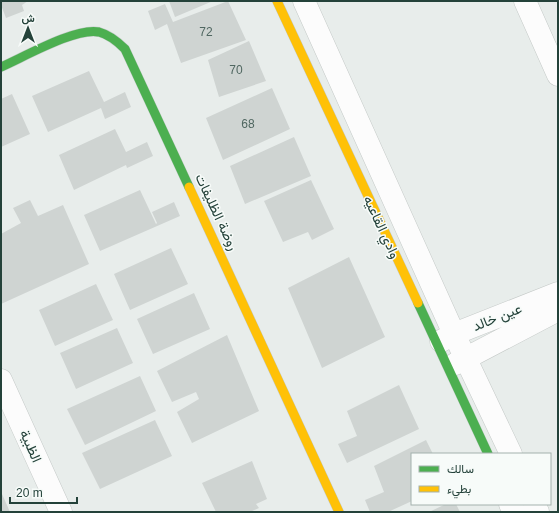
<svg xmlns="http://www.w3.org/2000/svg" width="559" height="513" font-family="Helvetica,Vazirmatn,sans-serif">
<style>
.building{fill:#cfd4d2}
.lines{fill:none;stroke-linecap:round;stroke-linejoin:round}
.street-casing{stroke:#c5cac8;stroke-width:23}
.fast-casing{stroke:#c3cbc8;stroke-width:10}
.slow-casing{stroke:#c3cbc8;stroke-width:10}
.street{stroke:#fcfcfc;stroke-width:22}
.fast{stroke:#4caf50;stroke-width:9}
.slow{stroke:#ffc107;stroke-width:9}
.labels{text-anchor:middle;stroke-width:3;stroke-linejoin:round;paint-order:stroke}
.number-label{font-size:12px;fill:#506761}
.street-label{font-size:14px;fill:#24423a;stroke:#f7fbf9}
</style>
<rect width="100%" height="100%" fill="#e8edeb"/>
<path class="building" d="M1 1H28L22 5 24 11 6 18 1 5Z
M169 1H213L175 17Z
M228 1 246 40 181 63 167 24 155 30 148 11 165 4 173 22Z
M249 41 266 81 219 97 208 60Z
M89 71 104 102 125 92 131 107 105 119 101 108 48 132 32 96Z
M272 88 290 129 223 160 206 118Z
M12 94 30 134 1 147V99Z
M115 129 126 152 147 142 153 156 127 168 126 165 74 190 59 155Z
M294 137 311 176 245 204 230 166Z
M311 180 334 229 312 240 308 232 283 242 264 201Z
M140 190 156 224 157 223 152 212 174 202 180 216 100 251 84 215Z
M30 200 38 216 63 205 89 264 1 304V234L21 223 13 208Z
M171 248 188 284 130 310 114 274Z
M349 257 385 337 322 368 288 288Z
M96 284 113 320 55 346 39 310Z
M194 293 210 329 153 354 137 319Z
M117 328 133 363 76 389 60 353Z
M227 335 259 411 192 443 177 412 199 399 196 392 172 402 157 371Z
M140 376 156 411 85 445 67 409Z
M399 385 419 429 347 463 338 444 357 436 347 411Z
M155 420 172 456 100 489 82 453Z
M426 440 433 454H412V501L388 512H370L365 500 384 492 374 466Z
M252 461 267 499 256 504 259 508 250 512H216L202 483Z
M1 494H2L10 512H1Z
M446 504H456L460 512H429Z"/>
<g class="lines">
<g class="street-casing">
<path id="street" d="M304 1 454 334 511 454
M525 1 558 75
M441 341 454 334 558 293
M455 364 558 310
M1 380 61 512
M510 504 514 512
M534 504 538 512"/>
</g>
<g class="fast-casing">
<path id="fast" d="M1 67C24 57 76 27 99 32 110 35 118 42 125 49L189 187
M418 303 488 454"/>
</g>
<g class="slow-casing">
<path id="slow" d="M277 1 418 303
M189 187 339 512"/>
</g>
<use href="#street" class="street"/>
<use href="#fast" class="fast"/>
<use href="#slow" class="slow"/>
</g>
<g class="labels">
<g class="number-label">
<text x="206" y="36">72</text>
<text x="236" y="74">70</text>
<text x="248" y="128">68</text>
</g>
<g class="street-label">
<text transform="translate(217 212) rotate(65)" y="5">روضة الظليفات</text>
<text transform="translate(382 227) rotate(65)" y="5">وادي القاعيه</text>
<text transform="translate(497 317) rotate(-22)" y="5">عين خالد</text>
<text transform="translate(31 446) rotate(66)" y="5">الظبية</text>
</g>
</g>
<rect width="559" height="513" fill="none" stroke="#24423a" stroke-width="4"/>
<rect x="411" y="453" width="140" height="52" fill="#f7fbf9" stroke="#a3b1ad"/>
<rect x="419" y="466" width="20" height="6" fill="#4caf50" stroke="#a3b1ad"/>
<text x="447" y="473" font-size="12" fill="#24423a">سالك</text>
<rect x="419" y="486" width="20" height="6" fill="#ffc107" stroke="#a3b1ad"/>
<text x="447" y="493" font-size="12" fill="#24423a">بطيء</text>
<g transform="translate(28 28)" stroke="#f7fbf9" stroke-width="3" paint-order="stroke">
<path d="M0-3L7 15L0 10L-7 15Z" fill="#24423a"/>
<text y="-6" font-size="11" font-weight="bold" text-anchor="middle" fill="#24423a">ش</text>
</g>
<path d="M10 497v6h67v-6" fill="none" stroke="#24423a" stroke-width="2"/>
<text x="16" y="497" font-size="12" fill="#24423a" stroke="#f7fbf9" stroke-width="3" paint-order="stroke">20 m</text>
</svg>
